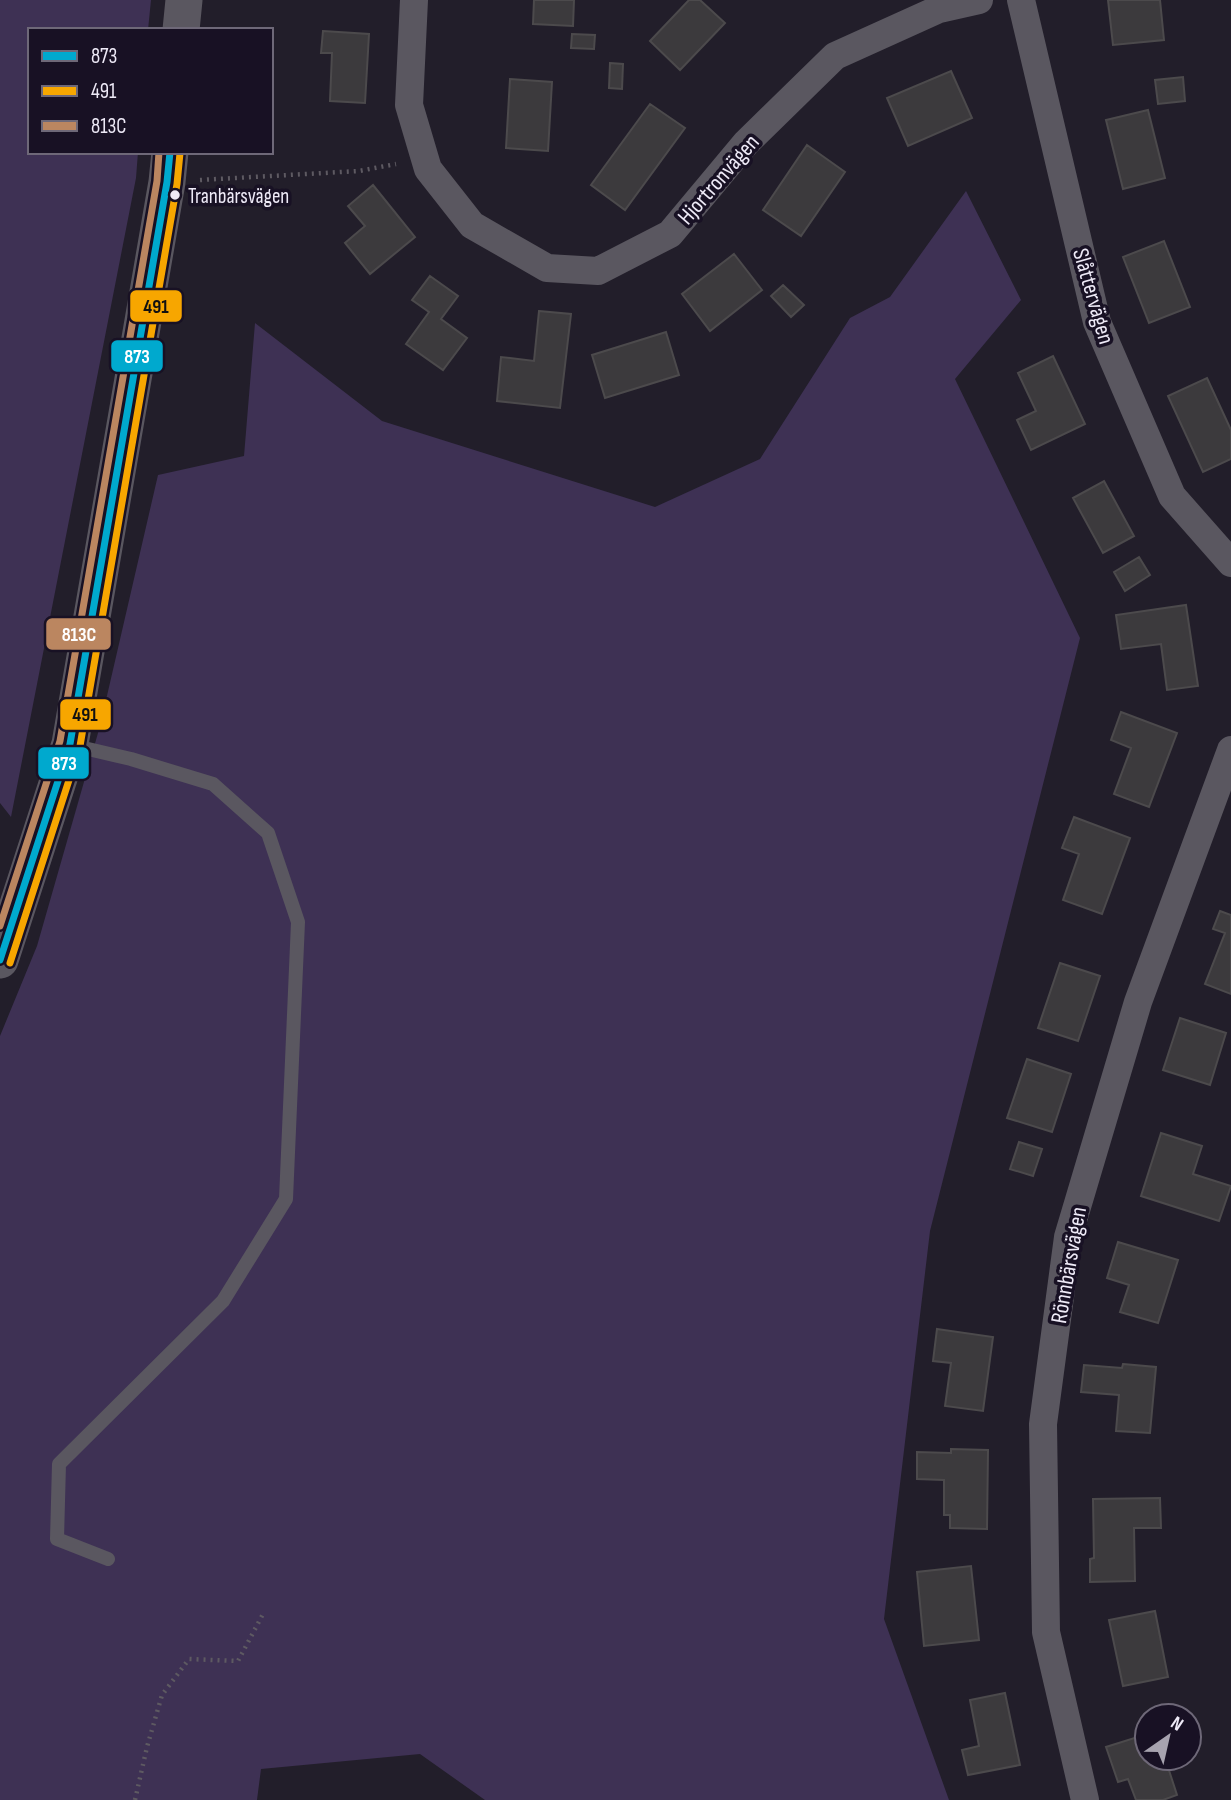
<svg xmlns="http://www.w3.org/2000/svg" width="1231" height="1800" font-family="'Sofia Sans Condensed',sans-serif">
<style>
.green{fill:#3e3154}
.building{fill:#3c3a3d;stroke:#4c4a4c;stroke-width:2}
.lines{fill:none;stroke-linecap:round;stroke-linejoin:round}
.path{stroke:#5e5a62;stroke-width:4.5;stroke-dasharray:2 5;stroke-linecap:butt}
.service{stroke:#5a5760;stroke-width:14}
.minor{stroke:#5a5760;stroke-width:28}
.tertiary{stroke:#5a5760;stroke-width:37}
.bus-1-casing{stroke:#181124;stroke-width:12}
.bus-2-casing{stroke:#181124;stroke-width:12}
.bus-3-casing{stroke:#181124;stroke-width:12}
.bus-1{stroke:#00a9ce;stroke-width:7}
.bus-2{stroke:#f7a600;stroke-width:7}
.bus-3{stroke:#bb8660;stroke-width:7}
.bus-dot{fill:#eeeaf7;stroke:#181124;stroke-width:2.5}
.labels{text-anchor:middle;stroke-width:7;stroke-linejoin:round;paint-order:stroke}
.bus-label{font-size:21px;fill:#eeeaf7;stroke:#181124;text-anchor:start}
.street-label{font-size:23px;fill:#eeeaf7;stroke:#181124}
.line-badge{stroke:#181124;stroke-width:2.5}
.badge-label{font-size:19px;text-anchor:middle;font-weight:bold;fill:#fff}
.pale-badge-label{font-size:19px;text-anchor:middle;font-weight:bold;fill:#111}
</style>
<rect width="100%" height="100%" fill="#221e2a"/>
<path class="green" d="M0 0H151L148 30H30V152H138L136 178 11 817 0 803Z
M966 191 1021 300 955 379 1080 638 930 1231 884 1619 949 1800H485L420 1754 261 1769 257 1800H0V1036L37 946 100 726 158 475 244 456 255 323 382 421 655 507 760 459 850 318 890 297Z"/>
<path class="building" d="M534 0H574L573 26 533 24Z
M689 0H700L725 23 680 70 650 41Z
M1108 0H1160L1164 40 1113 45Z
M323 31 369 34 365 103 330 101 332 53H321Z
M572 34 595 35 594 49 571 48Z
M610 63 623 64 622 89 609 88Z
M951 71 972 118 908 146 887 98Z
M1183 77 1185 101 1158 104 1155 80Z
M510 79 552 82 548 151 506 148Z
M650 104 685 128 625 210 591 185Z
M1148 110 1165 178 1123 189 1106 120Z
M807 145 845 172 801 236 763 210Z
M373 185 415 237 370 274 345 243 365 226 348 206Z
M1164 241 1190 307 1149 323 1123 257Z
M734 254 762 290 710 331 682 294Z
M430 276 458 296 441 319 467 338 443 370 406 344 429 312 412 300Z
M783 285 804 305 791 317 771 296Z
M539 311 571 314 560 408 497 401 501 357 534 361Z
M666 332 679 375 605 398 592 355Z
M1053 356 1085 424 1031 450 1017 420 1036 411 1018 373Z
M1207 378 1231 430V459L1203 472 1168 396Z
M1104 481 1134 536 1103 553 1073 498Z
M1139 557 1150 575 1125 591 1114 572Z
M1186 605 1198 686 1167 690 1161 644 1121 649 1116 615Z
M1121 712 1177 733 1149 807 1114 794 1131 748 1111 740Z
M1074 817 1130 838 1102 914 1063 900 1079 854 1062 848Z
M1220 911 1231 915V994L1205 984 1225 933 1213 929Z
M1060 963 1100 976 1078 1041 1038 1028Z
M1180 1018 1226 1033 1210 1085 1163 1070Z
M1027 1059 1071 1074 1052 1132 1007 1118Z
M1161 1133 1202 1146 1193 1174 1231 1186 1219 1221 1141 1196Z
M1019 1142 1042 1149 1033 1176 1010 1169Z
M1118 1242 1178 1260 1158 1323 1120 1312 1129 1285 1107 1278Z
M937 1329 993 1337 983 1411 945 1406 951 1363 933 1361Z
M1123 1364 1156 1367 1150 1433 1116 1431 1119 1395 1081 1392 1084 1365 1122 1368Z
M951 1449 988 1450 987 1529 950 1528V1515H944V1480L917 1479V1452L951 1453Z
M1160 1498 1161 1528H1134L1135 1581 1090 1582V1559L1094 1558 1093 1499Z
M971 1566 979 1640 924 1646 917 1572Z
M1155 1611 1168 1677 1123 1686 1109 1620Z
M1005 1693 1020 1765 968 1775 962 1750 979 1746 970 1700Z
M1147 1734V1758H1165L1177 1795 1163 1800H1136L1128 1779 1118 1782 1106 1747Z"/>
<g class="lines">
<path class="path" d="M200 180 359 171 396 164
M135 1800 147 1747 162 1695 189 1659 238 1661 263 1614"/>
<path class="service" d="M71 745 131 759 213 784 268 833 298 922 286 1199 223 1301 59 1464 57 1539 108 1559"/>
<path class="minor" d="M414 0 409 105 428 169 472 225 547 268 598 271 670 234 746 143 835 56 939 9 979 0
M1021 0 1097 322 1172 496 1231 563
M1085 1800 1046 1632 1043 1424 1068 1237 1138 1002 1231 750"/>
<path class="tertiary" d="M181 30 184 0
M0 960 70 744 167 182 170 152"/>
<g class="bus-1-casing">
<path id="bus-1" d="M0 960 70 744 167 182 170 152"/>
</g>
<g class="bus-2-casing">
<path id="bus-2" d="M10 963 80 746 177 184 180 153"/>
</g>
<g class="bus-3-casing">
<path id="bus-3" d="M0 926 60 741 157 181 159 152"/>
</g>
<use href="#bus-1" class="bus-1"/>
<use href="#bus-2" class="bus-2"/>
<use href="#bus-3" class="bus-3"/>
</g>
<circle class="bus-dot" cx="175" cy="195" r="6"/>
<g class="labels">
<g class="bus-label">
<text x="188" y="203">Tranbärsvägen</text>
</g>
<g class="street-label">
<text transform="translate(718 179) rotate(-49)" y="8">Hjortronvägen</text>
<text transform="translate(1094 296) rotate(74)" y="8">Slåttervägen</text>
<text transform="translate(1068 1265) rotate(-80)" y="8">Rönnbärsvägen</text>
</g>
</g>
<g class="line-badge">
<rect x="129" y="289" width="54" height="34" rx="7" fill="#f7a600"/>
<rect x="110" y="339" width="54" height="34" rx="7" fill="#00a9ce"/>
<rect x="45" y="617" width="67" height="34" rx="7" fill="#bb8660"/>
<rect x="59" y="698" width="53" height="33" rx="7" fill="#f7a600"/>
<rect x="37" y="746" width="53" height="34" rx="7" fill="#00a9ce"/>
</g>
<g class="badge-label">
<text x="137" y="363">873</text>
<text x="79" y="641">813C</text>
<text x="64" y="770">873</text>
</g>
<g class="pale-badge-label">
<text x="156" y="313">491</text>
<text x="85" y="721">491</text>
</g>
<rect x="28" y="28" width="245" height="126" fill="#181124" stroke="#6e6878" stroke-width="2"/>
<rect x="42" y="51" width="35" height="10" fill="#00a9ce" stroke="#6e6878" stroke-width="2"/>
<text x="91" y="63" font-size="21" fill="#eeeaf7">873</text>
<rect x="42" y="86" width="35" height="10" fill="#f7a600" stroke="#6e6878" stroke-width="2"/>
<text x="91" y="98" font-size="21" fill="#eeeaf7">491</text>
<rect x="42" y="121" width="35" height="10" fill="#bb8660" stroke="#6e6878" stroke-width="2"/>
<text x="91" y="133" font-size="21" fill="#eeeaf7">813C</text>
<g transform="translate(1168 1737) rotate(34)"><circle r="33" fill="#181124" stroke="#6e6878" stroke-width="2"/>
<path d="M0-5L12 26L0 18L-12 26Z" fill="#a7a3af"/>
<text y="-10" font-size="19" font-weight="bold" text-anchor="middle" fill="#eeeaf7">N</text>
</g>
</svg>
